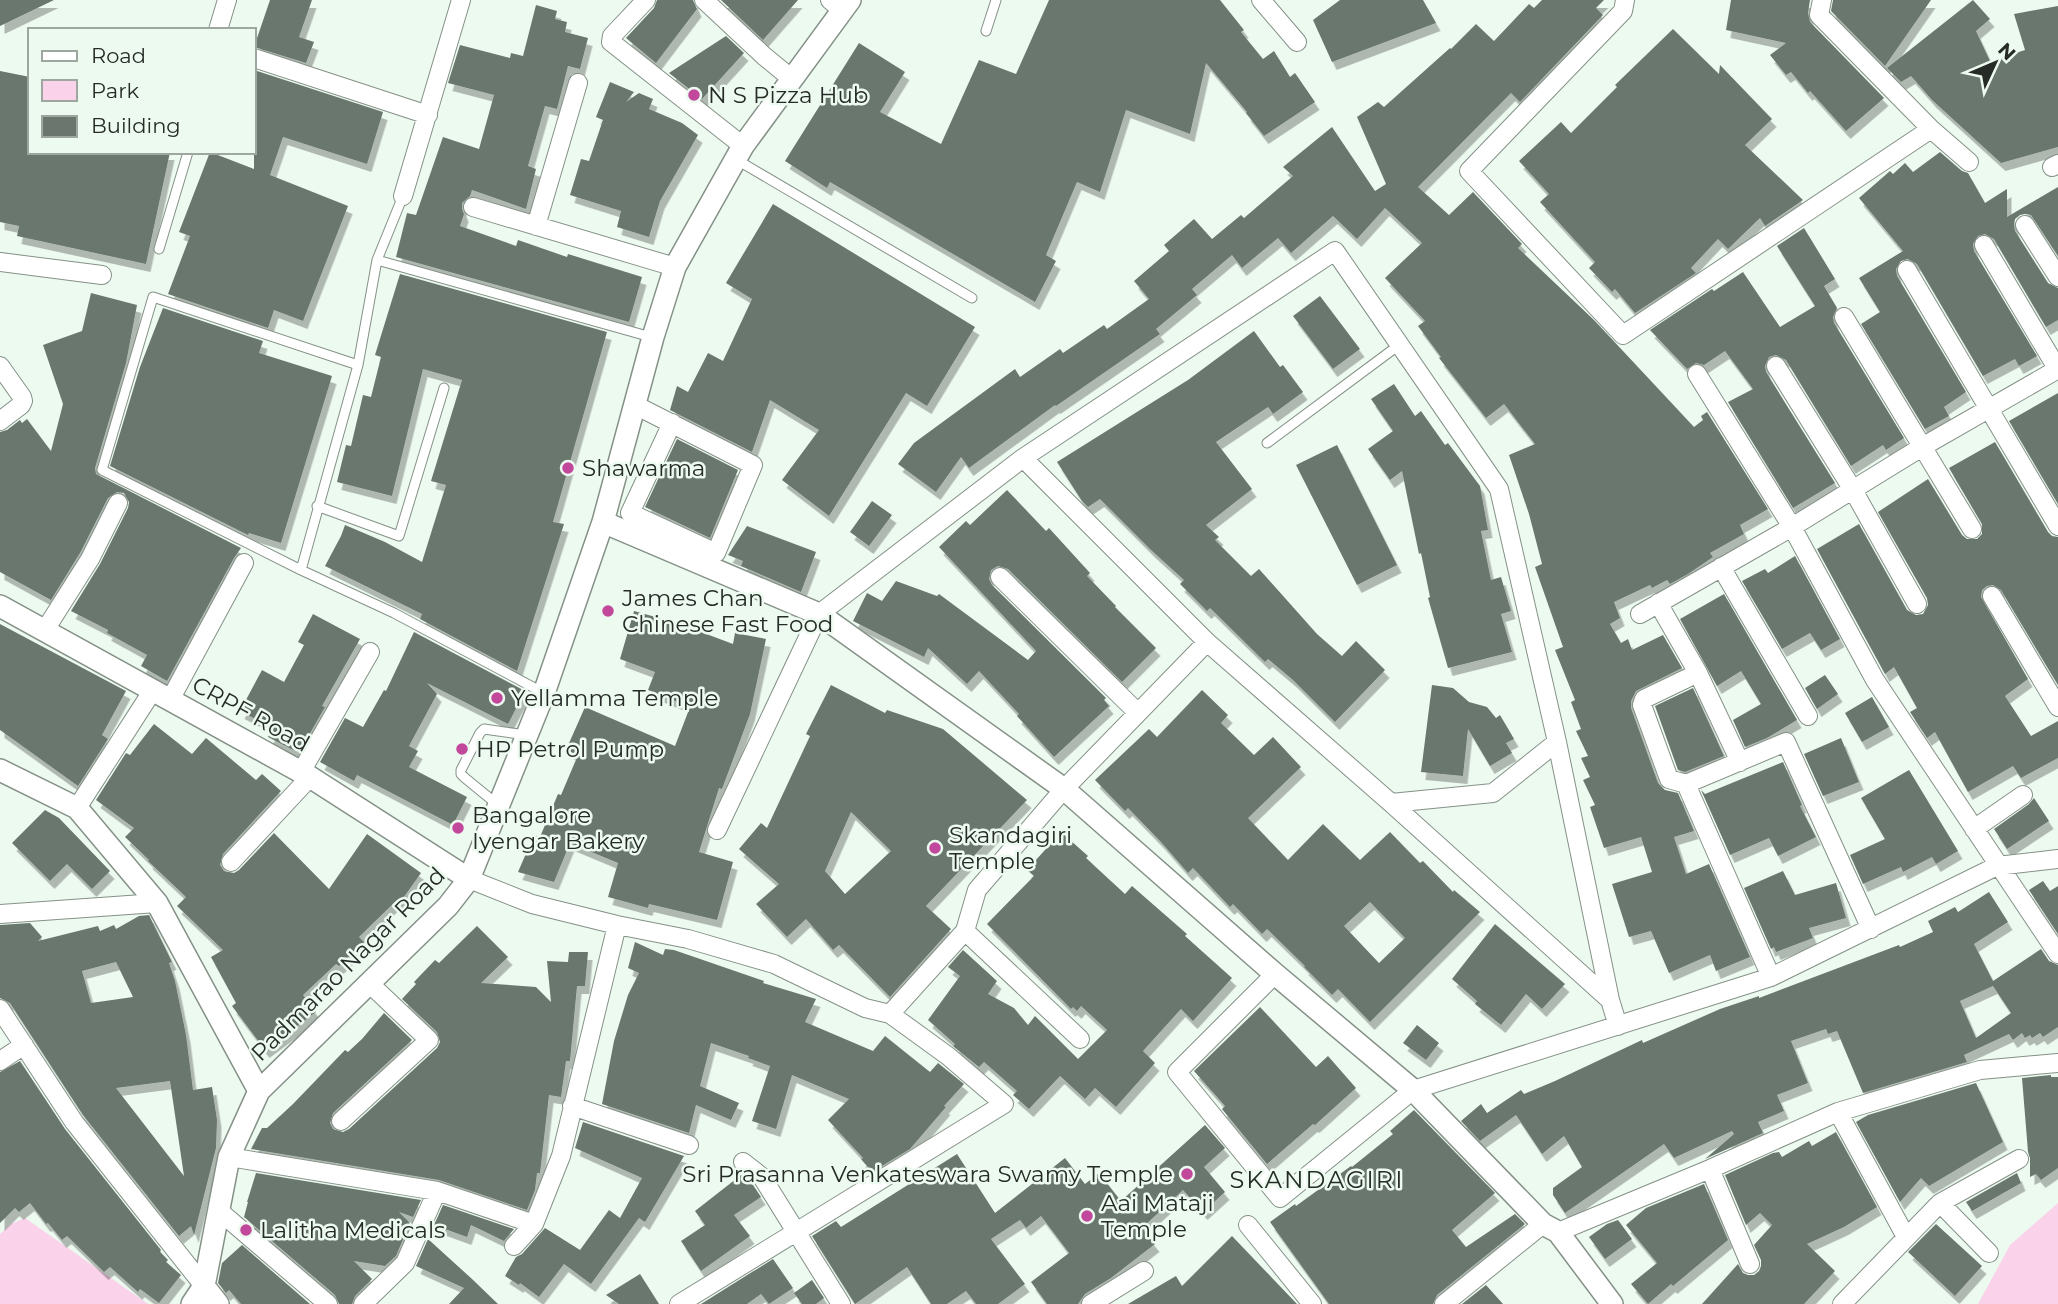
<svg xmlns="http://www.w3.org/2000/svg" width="2058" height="1304" font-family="Montserrat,sans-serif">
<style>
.green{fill:#fad3ea}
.building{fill:#6b776e;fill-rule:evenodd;filter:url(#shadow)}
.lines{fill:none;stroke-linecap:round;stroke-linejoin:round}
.service-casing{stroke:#859187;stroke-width:11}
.minor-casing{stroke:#859187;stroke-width:20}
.tertiary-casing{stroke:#859187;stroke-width:24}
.service{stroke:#fff;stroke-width:9}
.minor{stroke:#fff;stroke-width:18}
.tertiary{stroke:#fff;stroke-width:21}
.poi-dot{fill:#c1489b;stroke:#edfaf0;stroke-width:2.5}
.labels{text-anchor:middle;stroke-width:5;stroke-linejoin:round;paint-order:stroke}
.poi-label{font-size:23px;fill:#262b27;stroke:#edfaf0;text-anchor:start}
.street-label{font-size:23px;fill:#262b27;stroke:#edfaf0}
.neighbourhood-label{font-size:24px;letter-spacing:2px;fill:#262b27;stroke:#edfaf0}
</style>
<defs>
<filter id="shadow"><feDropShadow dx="4.5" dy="8" stdDeviation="0" flood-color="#0004"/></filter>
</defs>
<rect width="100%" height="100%" fill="#edfaf0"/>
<path class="green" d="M2058 1203V1304H1978L2010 1245Z
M25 1218 148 1304H0V1234L11 1224Z"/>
<path class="building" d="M0 0H54L0 26Z
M270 0H312L299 37 314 42 306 63 254 47Z
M657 0H693L697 9 656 63 626 38 654 8Z
M721 0H798L763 40Z
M1049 0H1220L1244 30 1241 32 1263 59 1274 51 1290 77 1295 73 1315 102 1264 136 1246 113 1247 112 1206 63 1190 134 1126 110 1100 192 1077 182 1046 255 1056 261 1035 302 830 182 827 188 785 161 859 43 905 72 880 112 941 144 979 60 1016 74Z
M1340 0H1423L1436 23 1332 62 1313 20Z
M1542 0H1604L1596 8 1603 15 1520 102 1511 93 1418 187 1449 215 1473 192 1522 244 1518 248 1594 320 1694 427 1703 420 1701 416 1707 412 1768 509 1740 525 1744 534 1710 553 1713 557 1688 574 1670 584 1667 580 1652 588 1650 585 1614 602 1620 618 1610 624 1621 643 1628 639 1632 650 1663 635 1682 668 1636 691 1631 701V708L1658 783 1665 790 1678 793 1694 831 1674 837 1686 874 1709 864 1750 957 1716 971 1710 955 1669 973 1651 931 1629 937 1612 884 1652 872 1641 837 1604 848 1590 807 1595 805 1583 780 1590 777 1581 758 1588 756 1576 731 1581 729 1571 702 1575 700 1555 650 1563 647 1535 567 1542 564 1529 514 1509 455 1535 444 1504 404 1486 418 1439 358 1441 357 1418 326 1425 321 1385 278 1422 243 1385 208 1357 239 1333 216 1291 253 1278 238 1242 268 1232 255 1192 289 1197 295 1156 329 1160 334 1056 406 1055 405 969 468 961 457 936 492 898 464 914 443 1015 369 1020 377 1060 349 1063 353 1104 325 1107 329 1149 299 1134 281 1169 251 1164 245 1194 219 1212 239 1241 215 1244 218 1293 176 1283 167 1332 127 1375 191 1386 184 1357 117 1378 102 1384 107 1450 48 1451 49 1476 24 1494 41 1529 4 1534 8Z
M1731 0H1810L1808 13 1810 22 1884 98 1846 131 1810 91 1808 93 1791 72 1786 75 1770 55 1786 43 1726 30Z
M1833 0H1931L1885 66 1831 11Z
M1973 0 1990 19 1976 31 1990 61 2025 50 2014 14 2058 6V147L2001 163 1932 100 1911 76 1901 82 1887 68Z
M536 5 557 11 555 19 567 22 565 32 588 38 580 69 568 66 557 109 545 106 528 166 536 169 526 209 472 190 470 196 462 203V209L464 214 460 226 516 246 518 240 567 257 568 254 642 277 629 322 396 257 407 213 416 215 443 137 479 149 494 95 448 83 460 45 510 58 511 53 523 56Z
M1673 29 1719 74 1720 65 1772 119 1745 145 1803 200 1765 226 1760 218 1728 249 1718 239 1691 268 1696 273 1635 313 1615 289 1612 292 1589 268 1595 262 1540 202 1549 194 1519 161 1561 122 1571 133 1617 87 1615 85Z
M726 36 744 53 702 99 669 73Z
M254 70 383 112 367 164 283 137 270 175 348 206 303 321 274 310 268 328 168 294 190 236 179 232 210 152 254 169Z
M0 71 30 77V152H170L146 264 17 236 19 226 0 222Z
M610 82 634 92 626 102 639 93 653 99 649 109 682 123 698 135 660 201 649 237 617 227 621 211 570 195 581 159 589 161 603 120 596 117Z
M1940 152 1962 171 1968 173 1985 203 2007 189V217L2058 187V256L2031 215 2025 214 2020 215 2015 219 2014 225 2015 231 2048 283 2058 288V320L2046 327 1994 239 1985 234 1978 236 1973 244 1974 251 2037 356 2019 366 2015 359 1983 376 1917 264 1908 259 1901 261 1896 269 1897 276 1966 392 1944 407 1949 416 1925 429 1861 324 1880 312 1859 278 1903 251 1859 198 1890 171 1893 174 1905 163 1913 172Z
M773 204 975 327 927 406 906 393 829 516 782 480 819 430 770 400 752 452 670 410 677 386 688 392 708 353 723 361 752 299 726 283Z
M1804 228 1835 279 1824 286 1837 308 1833 317 1834 323 1904 438 1886 450 1883 445 1851 466 1786 360 1776 355 1769 357 1765 366 1766 372 1835 483 1793 508 1728 402 1753 389 1725 351 1704 365 1696 363 1687 369 1650 330 1712 289 1714 291 1743 272 1780 327 1815 306 1777 246Z
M400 274 607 332 553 522 564 524 517 671 420 619 422 614 325 566 341 536 345 525 385 542 422 562 446 485 431 481 462 380 423 369 392 496 337 482 346 445 351 446 363 395 371 397 381 357 375 355Z
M91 293 137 305 126 363 95 468 96 474 241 548 234 558 167 681 141 666 147 655 107 633 108 630 71 611 100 564 128 508 129 502 124 493 117 492 108 498 80 553 51 600 0 572V432L7 430 20 420 22 423 27 419 51 451 63 404 43 345 82 331Z
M1320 296 1360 349 1333 369 1293 316Z
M163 308 263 341 259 353 332 376 281 543 249 533 248 535 110 466 140 367Z
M1254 331 1280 367 1283 365 1303 392 1273 414 1268 407 1216 442 1252 489 1206 525 1219 537 1215 540 1251 576 1259 569 1317 634 1342 656 1356 641 1385 670 1335 722 1293 680 1268 659 1265 662 1210 608 1207 611 1180 584 1184 580 1151 550 1100 499 1088 507 1082 501 1057 462 1188 380Z
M1394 384 1415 416 1421 411 1445 445 1448 443 1480 486 1488 530 1481 531 1491 580 1501 577 1511 611 1501 614 1512 652 1448 668 1428 598 1430 597 1421 553 1419 554 1402 471 1390 480 1368 449 1393 431 1371 399Z
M2058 393V504L2009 421Z
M677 439 738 470 710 538 645 507Z
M1995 442 2048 532 2052 536 2058 537V685L2001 590 1993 585 1987 586 1982 590 1981 597 2028 679 2005 696 2031 736 2058 721V758L2021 778 2013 766 1968 792 1935 732 1927 738 1910 712 1917 708 1894 667 1885 674 1817 549 1859 524 1907 610 1916 615 1923 614 1928 605 1927 598 1878 512 1928 479 1962 535 1967 539H1977L1982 534V524L1949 468Z
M1337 445 1397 565 1357 585 1296 465Z
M1007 490 1046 531 1049 528 1090 573 1087 576 1116 606 1115 607 1156 648 1122 682 1008 569 998 566 991 570 989 579 992 585 1106 698 1104 700 1109 706 1054 757 1017 716 1019 714 979 671 967 684 928 648 924 657 853 621 867 593 882 601 896 581 937 596 939 594 1028 660 1036 651 939 547 966 521 970 525Z
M872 501 892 515 869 546 850 532Z
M747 526 816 552 801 592 741 566 743 561 728 555Z
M1795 556 1840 639 1821 650 1810 633 1782 649 1742 581 1765 569 1768 573Z
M1724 594 1797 720 1767 738 1745 747 1733 720 1761 704 1741 671 1717 686 1680 619Z
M634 611 677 623 733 644 735 633 766 639 750 714 722 789 719 788 699 852 733 862 717 920 649 904 648 908 608 897 618 863 570 843 554 882 518 872 534 835 540 837 558 794 561 795 578 755 566 750 585 707 675 746 690 707 648 690 655 672 620 659Z
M313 614 360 639 322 706 325 707 300 751 296 749 295 751 268 737 273 728 240 711 262 670 284 682 304 645 298 642Z
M0 624 126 691 102 735 108 739 78 786 0 730Z
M414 632 525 691 508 724 427 683 437 694 409 746 418 751 409 767 467 797 453 825 357 775 354 781 320 762 345 718 363 727 384 690 386 691Z
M1825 675 1838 694 1817 709 1805 688Z
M831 685 885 713 887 710 943 729 1027 800 926 906 951 929 890 997 839 945 833 950 806 919 787 937 756 904 779 884 739 849 761 823 767 828 810 736 806 734ZM851 812 891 851 845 894 825 871Z
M1432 685 1453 688 1469 702 1487 707 1496 718 1500 715 1514 739 1506 743 1512 753 1490 766 1468 729 1463 776 1421 772Z
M1693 688 1724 756 1685 772 1678 770 1655 706Z
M1202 690 1228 715 1221 723 1254 755 1273 737 1301 767 1248 818 1288 860 1323 824 1360 860 1390 832 1420 863 1423 861 1453 892 1454 890 1480 912 1370 1022 1338 989 1332 995 1304 967 1305 966 1267 929 1262 934 1233 904 1230 907 1193 868 1188 873 1161 842 1128 808 1125 811 1095 780 1149 729 1157 737ZM1370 902 1405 938 1379 963 1344 926Z
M1872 697 1889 727 1862 742 1845 713Z
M154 724 192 754 206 738 256 780 262 774 281 791 223 854 220 865 224 871 234 873 239 870 274 833 329 889 367 834 421 873 399 904 395 902 359 937 364 942 339 966 336 964 303 995 316 1012 265 1050 232 1006 236 1003 211 957 223 950 177 906 186 897 148 861 149 860 125 837 134 828 96 800 126 753 130 755Z
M1841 738 1859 782 1823 796 1804 754Z
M1783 762 1802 805 1800 806 1816 837 1778 856 1769 838 1730 855 1701 790 1705 794Z
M1909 770 1958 851 1936 864 1932 857 1903 872 1901 867 1863 884 1850 855 1885 839 1861 798Z
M2034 798 2049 821 2007 849 1994 829 2029 804Z
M45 810 59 818 110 871 92 889 67 864 50 881 12 843Z
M1061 832 1088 856 1086 858 1125 894 1132 886 1187 934 1185 936 1232 978 1193 1021 1181 1009 1143 1051 1155 1063 1116 1107 1095 1088 1085 1099 1060 1076 1029 1109 1013 1095 1017 1091 984 1062 979 1067 953 1046 955 1044 928 1020 960 976 948 967 963 950 997 981 988 994 1014 1008 1028 1025 1035 1016 1078 1059 1107 1030 1081 1006 1077 1011 1073 1007 1071 1009 987 924 1034 876 1027 870Z
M1783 871 1795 895 1836 883 1846 918 1809 928 1813 938 1776 952 1774 947 1771 949 1744 888Z
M2043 881 2050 891 2058 886V934L2029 890Z
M1989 892 2008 922 1974 944 1993 981 2041 949 2049 961 2058 965V1027L2043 1037 2040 1033 2032 1038 2030 1035 2025 1038 2022 1033 2013 1040 2009 1034 1964 1055 1967 1062 1863 1093 1837 1031 1828 1034 1826 1029 1791 1041 1808 1083 1777 1095 1784 1111 1758 1122 1763 1133 1705 1159 1734 1134 1732 1131 1674 1158 1664 1144 1565 1213 1553 1195V1188L1582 1167 1564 1136 1542 1154 1516 1115 1480 1141 1461 1121 1481 1104 1487 1113 1521 1090 1524 1094 1555 1081 1642 1040 1643 1043 1720 1009 1759 996V998L1899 945 1900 947 1933 932 1928 921 1955 907 1958 912ZM1993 986 2011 1013 1976 1038 1960 1001Z
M149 915 172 962 169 963 175 981 186 1035 193 1090 212 1087 217 1120 216 1148 194 1235 191 1226 179 1236 83 1115 10 1003 0 998V925L30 923 42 937 38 941 98 926 100 931 114 925 116 929 139 916ZM116 962 133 997 91 1003 82 971ZM170 1081 184 1176 116 1088Z
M1495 924 1565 984 1542 1009 1526 994 1501 1025 1475 1004 1477 1001 1452 979Z
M477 926 508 957 481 983 536 987 551 1002 547 961 568 962 569 952H588L585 986H577L570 1061H566L561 1097 549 1095 540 1173H537L535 1190 527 1210 439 1180 251 1149 262 1128H267L293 1104 345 1050 348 1052 362 1039 384 1013 412 1040 333 1113 330 1123 333 1129 343 1132 349 1129 437 1048 440 1042 437 1032 402 999 416 984 414 982 435 960 439 963Z
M635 942 663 955 665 949 674 950 764 981 763 983 816 999 805 1022 873 1051 885 1036 930 1072 938 1063 964 1084 944 1106 946 1107 910 1149 872 1172 861 1159 863 1158 828 1120 849 1099 792 1075 776 1129 752 1121 770 1066 748 1058 749 1056 711 1043 700 1086 739 1103 731 1120 696 1105 689 1133 602 1104 614 1041 628 995 639 973 628 968Z
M1260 1007 1316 1067 1328 1056 1356 1088 1315 1125 1313 1124 1267 1164 1222 1109 1225 1106 1194 1071Z
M1417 1025 1439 1043 1426 1060 1403 1043Z
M20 1061 65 1129 161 1250 160 1252 168 1260 166 1262 181 1275 159 1303 140 1289 138 1292 110 1267 104 1272 67 1236 62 1240 48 1223 46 1224 30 1203 19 1212 15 1208 0 1223V1072Z
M2051 1075V1077H2058V1168L2041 1180 2036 1174 2030 1177V1158L2028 1152 2022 1078Z
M1976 1083 2003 1142 1929 1186 1921 1178 1900 1202 1856 1122 1868 1115Z
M1414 1110 1495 1193 1452 1230 1466 1247 1515 1214 1525 1224 1437 1295 1433 1304H1329L1270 1222 1295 1204 1296 1206 1351 1166 1352 1167 1393 1134 1390 1131Z
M583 1122 684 1156 645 1222 639 1218 591 1284 564 1264 539 1297 520 1283 519 1285 505 1276 516 1257 522 1254 545 1228 580 1250 609 1210 620 1218 642 1178 575 1148Z
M1205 1125 1225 1148 1204 1167 1225 1192 1203 1212 1183 1190 1142 1228 1155 1244 1111 1278 1085 1294 1078 1304H1047L1031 1282 1069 1253 1041 1216 1026 1228 1020 1220 991 1239 1025 1284 998 1304H976L966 1291 947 1304H931L907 1267 855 1304 812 1236 836 1221 841 1227 957 1154 995 1213 1065 1158 1085 1184 1099 1173 1121 1201Z
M1836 1132 1877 1207 1844 1227 1807 1244 1835 1271 1804 1304H1702L1738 1264 1743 1273 1748 1275H1754L1759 1271 1761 1266V1260L1754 1245 1772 1225 1760 1213 1746 1225 1725 1175 1773 1153 1779 1152 1782 1157 1809 1141 1812 1146Z
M256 1173 421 1200 413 1217 399 1212 410 1223 396 1256 385 1266 354 1261 372 1279 355 1296 352 1304H339L335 1295 244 1217 248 1202H247Z
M2017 1173 2021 1183 1972 1211 1966 1202Z
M741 1175 753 1185 761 1197 734 1215 750 1236 701 1271 681 1241 705 1225 695 1211Z
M1704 1184 1728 1240 1673 1286 1671 1284 1648 1304 1631 1284 1657 1263 1626 1225 1646 1208Z
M443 1205 514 1229 504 1241 471 1225 467 1237 434 1225Z
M1618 1220 1632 1239 1605 1259 1589 1237 1607 1224Z
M1936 1224 1982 1266 1955 1296 1908 1252Z
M1232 1236 1297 1304H1128L1176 1276 1182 1286Z
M428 1239 472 1279 498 1304H449L464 1288 416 1266Z
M242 1245 310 1304H241L229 1290 226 1293 218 1283 222 1263Z
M773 1259 793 1288 769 1304 761 1294 747 1304H701Z
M640 1274 659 1304H619L606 1295Z
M812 1280 824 1298 816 1304H802L794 1293Z
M1486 1285 1503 1304H1462Z"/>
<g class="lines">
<g class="service-casing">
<path id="service" d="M986 31 996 0
M737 160 972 298
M159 249 188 152
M377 260 651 337
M358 365 153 297 102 470 301 570 394 613 544 693
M1267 443 1399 345
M317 506 399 536 444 388
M301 570 358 365 377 260 403 196
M498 805 465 778 461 774V770L480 733 484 729 526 735"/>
</g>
<g class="minor-casing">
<path id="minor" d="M646 0 612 36 611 42 743 146
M704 0 764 56 792 79
M830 0 842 10
M1261 0 1297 42
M1625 0 1623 11 1469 171 1623 335 1931 129
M1822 0 1819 15 1931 129 1969 162
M218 30 227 0
M254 58 428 115
M2052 167 2058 164
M403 196 461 0
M473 207 675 267
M2025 225 2058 277
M536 226 578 83
M1984 245 2058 370
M0 262 102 275
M1907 270 2058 526
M1844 317 1972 529
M0 366 22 397 23 401 21 405 0 421
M1776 366 1853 490 1917 604
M1697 374 1792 527 1875 680 2058 954
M635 405 753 465 716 553 630 513 672 423
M1023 458 1207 642 1391 803 1610 1000
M1721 567 1808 716
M1000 577 1138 713
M1992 596 2058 707
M1658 603 1698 673 1740 762
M1640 614 1792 527 1922 447 2058 369
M45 630 90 559 118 503
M170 700 244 563
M301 772 370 652
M1686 784 1669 779 1642 705 1644 699 1698 673
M1391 803 1493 793 1557 742
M77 808 153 690
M1974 829 2023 795
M717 830 819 614 1023 458 1335 251 1499 489 1557 742 1610 1000 1618 1026
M231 862 310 777
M469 879 532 904 617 925 688 939 774 964 865 1008 890 1014 948 1056 1004 1104 679 1304
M0 914 157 903
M965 931 1080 1039
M1275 974 1177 1072 1280 1198 1413 1090 1771 977 1997 866 2058 859
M1771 977 1686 784 1786 742 1871 929
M0 1009 74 1122 204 1286
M890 1014 965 931 977 890 1064 789 1207 642
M0 1061 24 1045
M572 1106 689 1145
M1838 1112 1906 1237
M341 1121 429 1040 369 983
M229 1157 437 1191 534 1224
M743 1162 762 1177 841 1304
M1710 1169 1750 1264
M1940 1203 2019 1159
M218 1210 328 1304
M1248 1225 1312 1304
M1558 1232 1710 1169 1838 1112 1980 1070 2058 1063
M514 1246 534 1224 561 1156 617 925
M363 1304 405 1263 437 1191
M1091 1304 1144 1271
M1444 1304 1543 1224
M1842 1304 1940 1203 1989 1253"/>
</g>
<g class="tertiary-casing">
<path id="tertiary" d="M603 522 819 614 1064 789 1275 974 1413 1090 1543 1224 1558 1232 1612 1304
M0 606 310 777 469 879
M0 770 77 808 157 903 259 1091
M204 1286 218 1304
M192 1304 204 1286 229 1157 259 1091 448 906 469 879 544 693 603 522 653 337 675 267 743 146 850 0"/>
</g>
<use href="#service" class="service"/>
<use href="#minor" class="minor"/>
<use href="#tertiary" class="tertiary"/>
</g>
<g class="poi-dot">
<circle cx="694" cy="95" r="7"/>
<circle cx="568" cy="468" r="7"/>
<circle cx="608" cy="611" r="7"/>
<circle cx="497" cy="698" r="7"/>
<circle cx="462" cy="749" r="7"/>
<circle cx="458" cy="828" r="7"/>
<circle cx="935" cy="848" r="7"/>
<circle cx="1187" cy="1174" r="7"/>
<circle cx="1087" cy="1216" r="7"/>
<circle cx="246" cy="1230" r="7"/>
</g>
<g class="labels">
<g class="poi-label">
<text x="708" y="103">N S Pizza Hub</text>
<text x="582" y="476">Shawarma</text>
<text x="622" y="606">James Chan<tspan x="622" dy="26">Chinese Fast Food</tspan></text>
<text x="511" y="706">Yellamma Temple</text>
<text x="476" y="757">HP Petrol Pump</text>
<text x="472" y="823">Bangalore<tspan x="472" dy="26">Iyengar Bakery</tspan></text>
<text x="949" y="843">Skandagiri<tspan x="949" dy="26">Temple</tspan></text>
<text x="1173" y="1182" text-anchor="end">Sri Prasanna Venkateswara Swamy Temple</text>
<text x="1101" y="1211">Aai Mataji<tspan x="1101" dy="26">Temple</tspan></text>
<text x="260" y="1238">Lalitha Medicals</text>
</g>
<g class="street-label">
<text transform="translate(251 714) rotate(29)" y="8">CRPF Road</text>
<text transform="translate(348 964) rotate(-45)" y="8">Padmarao Nagar Road</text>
</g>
<g class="neighbourhood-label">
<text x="1317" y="1188">SKANDAGIRI</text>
</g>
</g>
<rect x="28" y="28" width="228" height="126" fill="#edfaf0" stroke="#9da7a0" stroke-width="2"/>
<rect x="42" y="51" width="35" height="10" fill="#ffffff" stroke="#9da7a0" stroke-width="2"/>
<text x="91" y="63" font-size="21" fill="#262b27">Road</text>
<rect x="42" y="80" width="35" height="21" fill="#fad3ea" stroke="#9da7a0" stroke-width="2"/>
<text x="91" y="98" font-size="21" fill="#262b27">Park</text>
<rect x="42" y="116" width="35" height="21" fill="#6b776e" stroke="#9da7a0" stroke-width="2"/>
<text x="91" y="133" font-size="21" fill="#262b27">Building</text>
<g transform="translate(1995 63) rotate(46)" stroke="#edfaf0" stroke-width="5" paint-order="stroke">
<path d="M0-5L12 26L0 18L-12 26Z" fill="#262b27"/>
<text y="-10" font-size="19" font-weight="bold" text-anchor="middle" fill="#262b27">N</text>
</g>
</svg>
